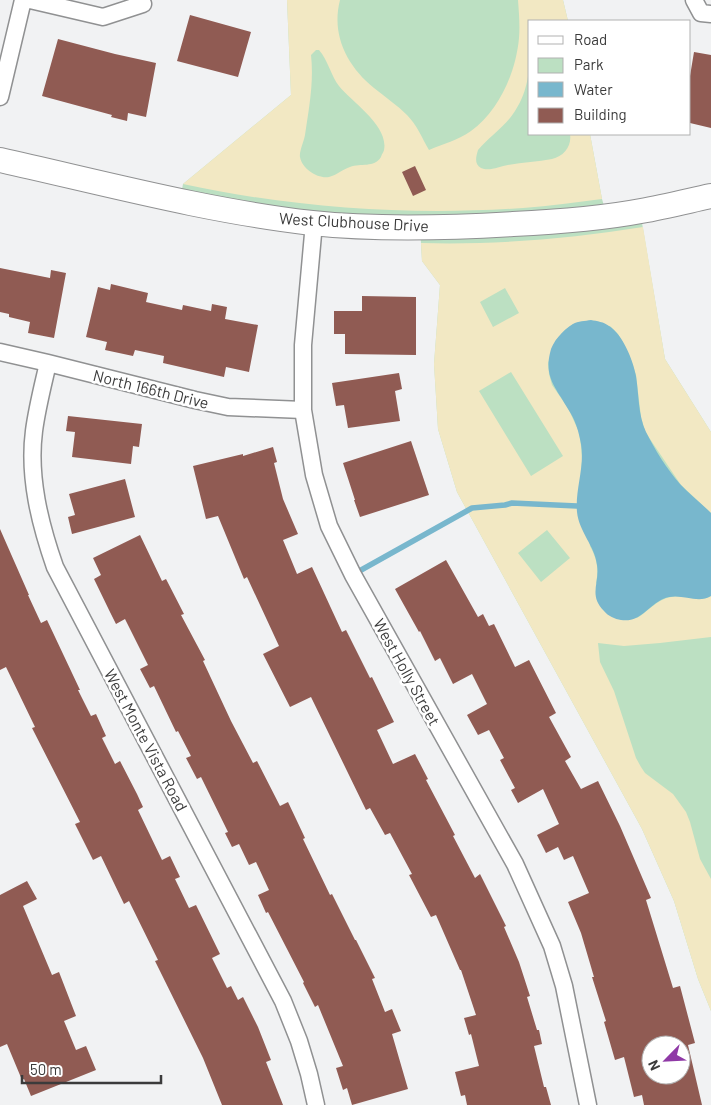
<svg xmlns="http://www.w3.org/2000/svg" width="711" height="1105" font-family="Barlow,sans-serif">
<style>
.green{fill:#bce0c2}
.sand{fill:#f2e8c3;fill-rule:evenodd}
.water{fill:#78b7cd}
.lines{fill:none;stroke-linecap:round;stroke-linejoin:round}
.stream{stroke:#78b7cd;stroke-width:5.5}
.building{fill:#905b53;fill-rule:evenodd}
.street-casing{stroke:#909192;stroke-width:19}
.secondary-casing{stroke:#909192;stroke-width:26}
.street{stroke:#fff;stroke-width:16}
.secondary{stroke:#fff;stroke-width:24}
.labels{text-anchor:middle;stroke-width:5;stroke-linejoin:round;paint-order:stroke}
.street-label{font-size:16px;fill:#3b3b3b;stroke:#fff}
</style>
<rect width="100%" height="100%" fill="#f1f2f3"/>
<path class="green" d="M287 0H563L568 21H530V134H590L602 199 607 216 640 211 665 359 711 432V1011L698 979 674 901 642 829 457 492 438 429 434 364 440 285 422 261 420 227 180 200 183 184 291 95Z"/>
<path class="sand" d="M287 0H340C331 35 347 66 374 88 385 97 397 105 407 115 417 125 422 138 429 150 443 144 458 140 471 131 499 111 516 72 519 38 520 26 519 13 518 0H563L568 21H530C530 52 533 84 515 111 506 126 489 137 478 150 476 157 474 164 481 168 489 172 500 166 508 165 523 162 538 162 552 159 564 156 572 146 570 134H590L602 199C576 202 550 206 523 208 410 216 294 208 183 184L291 95ZM316 50H319C328 60 331 76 339 86 352 102 389 126 384 150 384 151 381 156 381 157 374 168 361 163 350 167 343 169 337 175 329 177 318 179 302 169 300 157 299 152 304 141 305 135 309 108 314 82 311 55Z
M643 227 665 359 711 432V513L681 485 652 442 645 431 641 417 636 375 631 360 625 346 618 334 610 326 573 324 565 330 556 340 548 363 549 374 552 385 568 408 579 432 581 446 582 460 581 473 590 546C597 559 599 569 596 583L637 618C649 611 657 599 671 597 685 594 698 603 711 596V637L660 643 624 646 598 643 600 662 614 691 636 758 641 767 645 773 673 794 686 812 690 822 700 859 711 879V1011L698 979 674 901 642 829 457 492 438 429 434 364 440 285 422 261 421 243C496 245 569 239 643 227ZM505 288 519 313 493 327 480 302ZM511 372 563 456 531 476 479 391ZM547 530 570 558 541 582 518 553Z"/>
<path class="water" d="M591 320C597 321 604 322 609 326 623 335 633 360 636 376 639 395 638 415 646 432 655 450 667 469 680 484 689 494 701 503 711 513V596C696 605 680 591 663 599 648 606 640 623 621 620 615 619 608 616 604 611 588 595 600 583 597 565 595 546 579 532 577 512 575 489 585 467 581 444 579 432 575 419 568 409 557 389 544 378 550 353 552 342 563 330 573 324 578 321 585 321 591 320Z"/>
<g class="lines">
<path class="stream" d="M354 574 472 508 505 505 512 503 577 506"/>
</g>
<path class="building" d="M190 15 251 32 238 77 177 61Z
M58 39 115 54 156 63 146 117 128 113 127 121 111 117 112 115 42 96Z
M694 52 711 55V128L690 123V76Z
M415 166 426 190 413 196 402 172Z
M0 268 50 278 51 270 66 273 54 338 28 333 30 322 9 317V314L0 312Z
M111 284 148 293 146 302 182 310 183 305 211 311 212 304 227 307 225 319 258 325 249 372 226 367 224 377 163 363 164 356 135 350 133 356 105 350 107 342 86 337 98 287 110 290Z
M362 296 416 297V355L345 354V334H334V311H362Z
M399 373 402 389 395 391 400 421 348 428 344 405 336 406 332 383Z
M68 416 142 424 139 447 133 446 131 464 72 457 75 432 66 431Z
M411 441 429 495 360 517 354 500H355L343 463Z
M273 447 277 462 274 463 283 499 298 534 283 540 297 574 312 567 342 632 346 630 370 678 372 677 394 722 377 730 393 764 415 754 428 779 426 780 455 835 453 836 475 878 480 874 506 926 504 927 519 962 530 996 527 997 537 1030H539L542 1044 534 1046 544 1087H546L551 1105H467L465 1095 461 1096 455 1072 479 1066 471 1034 469 1035 464 1018 476 1015 461 970H460L436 915 431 917 409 875 412 874 390 833 385 835 370 808 366 810 311 697 290 707 263 654 279 646 247 577 244 579 218 516 206 519 193 466 243 454V456Z
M125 479 135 517 72 534 68 517 75 515 69 494Z
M0 529 29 595H28L41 623 47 620 80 690H78L91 716 96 714 106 736 102 738 115 764 120 761 137 794 143 807 138 810 162 860 170 856 180 877 175 879 189 908 196 905 220 954 212 958 227 988 231 986 238 1000 243 997 258 1027 271 1060 266 1062 283 1105H222L203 1058 155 961 158 960 129 901 124 904 101 856 93 860 75 824 80 822 32 728 35 727 6 667 0 670Z
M140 535 162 581 166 579 184 614 181 615 205 660 203 661 231 721 253 763 257 761 280 806 288 802 305 838 303 839 330 895 332 894 355 940H356L375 978 372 979 385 1012 392 1009 401 1031 392 1034 408 1089 352 1105 347 1088 343 1090 336 1068 343 1066 318 1005 315 1007 303 983 304 982 268 912 266 913 258 895 269 890 256 862 249 865 239 844 232 847 225 833 228 832 201 777 197 779 186 758 191 756 178 731 176 732 154 686 150 688 140 669 148 665 125 619 116 624 109 610 94 579 101 575 93 558Z
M446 560 478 617 483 614 489 626 494 624 515 667 529 660 556 713 549 717 571 757 565 761 581 789 598 781 620 826 651 898 646 900 673 988 680 986 695 1043 688 1045 702 1105H644L642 1095 634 1097 624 1057 615 1060 604 1022 606 1021 592 977H594L581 933 568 902 589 893 573 856 564 860 558 847 546 853 537 835 559 824 543 789 518 803 511 790 515 788 500 760 504 758 489 730 478 735 467 715 487 704 472 674 453 684 440 658 435 661 420 631 419 632 395 589ZM651 1045H681V1075H651Z
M27 881 37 899 23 906 52 975 59 972 76 1016 64 1021 76 1050 86 1046 96 1070 31 1096 24 1079 22 1080 7 1044 0 1047V895Z"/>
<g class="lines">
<g class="street-casing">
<path id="street" d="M30 0 103 17 143 4
M694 0 701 13 711 14
M0 97 23 0
M314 223 303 345V410L314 475 329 526 353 575 515 864 552 946 564 986 588 1105
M0 352 48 363 195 400 228 407 303 410
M48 363C43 385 37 408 34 431 28 477 40 524 55 567L283 1001 299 1041 309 1074 316 1105"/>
</g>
<g class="secondary-casing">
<path id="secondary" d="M0 160C103 183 207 211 312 223 378 230 446 228 513 224 555 222 599 219 641 211 664 207 688 201 711 196"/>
</g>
<use href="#street" class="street"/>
<use href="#secondary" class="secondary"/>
</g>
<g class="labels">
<g class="street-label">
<text transform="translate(354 222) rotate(3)" y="6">West Clubhouse Drive</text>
<text transform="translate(151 389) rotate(14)" y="6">North 166th Drive</text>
<text transform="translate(407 672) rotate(61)" y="6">West Holly Street</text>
<text transform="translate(146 740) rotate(62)" y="6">West Monte Vista Road</text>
</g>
</g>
<rect x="528" y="20" width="162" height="115" fill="#ffffff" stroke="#b1b1b1"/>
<rect x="538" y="36" width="25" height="8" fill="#ffffff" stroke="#b1b1b1"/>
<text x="574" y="45" font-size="15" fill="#3b3b3b">Road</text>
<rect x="538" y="58" width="25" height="15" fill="#bce0c2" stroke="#b1b1b1"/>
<text x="574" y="70" font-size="15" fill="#3b3b3b">Park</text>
<rect x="538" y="82" width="25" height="15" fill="#78b7cd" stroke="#b1b1b1"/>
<text x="574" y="95" font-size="15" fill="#3b3b3b">Water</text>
<rect x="538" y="108" width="25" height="15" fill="#905b53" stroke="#b1b1b1"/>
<text x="574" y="120" font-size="15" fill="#3b3b3b">Building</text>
<g transform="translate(666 1060) rotate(246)"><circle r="24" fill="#ffffff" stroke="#b1b1b1"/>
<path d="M0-4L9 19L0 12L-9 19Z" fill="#8f39a6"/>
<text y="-8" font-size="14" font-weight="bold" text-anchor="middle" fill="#3b3b3b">N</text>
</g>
<path d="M22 1075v8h139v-8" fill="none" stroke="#3b3b3b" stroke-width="2.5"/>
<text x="30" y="1075" font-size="15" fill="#3b3b3b" stroke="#ffffff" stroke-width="4" paint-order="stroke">50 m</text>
</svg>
